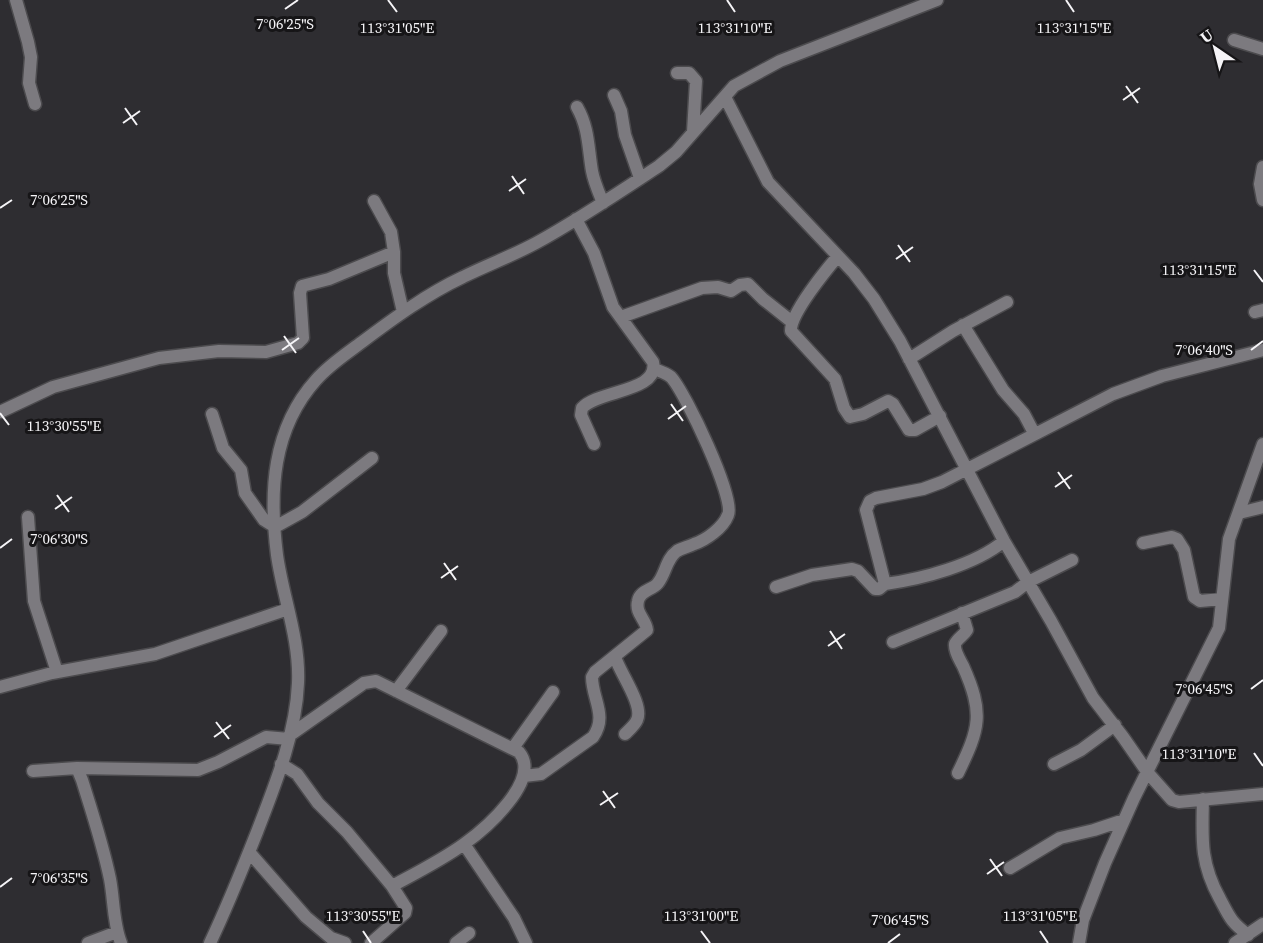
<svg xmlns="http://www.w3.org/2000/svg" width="1263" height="943" font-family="'Source Serif 4',serif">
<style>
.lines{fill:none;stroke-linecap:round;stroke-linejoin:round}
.minor-casing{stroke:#4c4b4e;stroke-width:15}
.minor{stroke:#7c7a7f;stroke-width:12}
.ticks{fill:none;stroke:#f5f4f7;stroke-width:2}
.ticks-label{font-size:15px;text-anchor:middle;fill:#f5f4f7;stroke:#161517;stroke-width:6;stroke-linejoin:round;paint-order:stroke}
</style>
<rect width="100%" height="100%" fill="#2e2d31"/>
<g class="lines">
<g class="minor-casing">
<path id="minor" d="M16 0 28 42 31 57 29 83 35 104
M1234 40 1263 49
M677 73H689L696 81 693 132
M614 95 621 111 625 135 640 178
M725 97 768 182 854 273 874 299 900 341 1004 541 1051 621 1093 698 1123 737 1148 773 1172 800 1179 802 1263 794
M577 107C589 128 588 148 592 171 594 182 599 193 603 203
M1263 167 1260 184 1263 200
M374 201 391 232 394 252V273L403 312
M576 219 594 253 613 307 653 362C660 392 598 390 582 408L581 415 594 444
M838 256C826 270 790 314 791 331L835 379 844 408 850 417 863 414 888 401 893 404 909 430H915L940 416
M1255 312 1263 310
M621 317 702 288 718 287 731 291 740 285 748 284 763 299 792 322
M963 325 1003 390 1024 414 1034 433
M909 359 953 331 1007 302
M0 412 53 387 159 358 219 351 266 352 298 343 303 338 300 293 302 286 329 279 394 252
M212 414 223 448 241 470 245 493 264 520 275 527 302 512 372 458
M1239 513 1263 507
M28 517 34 601 57 672
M1143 543 1172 537 1177 539 1184 550 1194 597 1200 601 1222 599
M885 584C922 579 975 565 1004 541
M776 587 812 575 852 569 858 571 875 589H879L885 584 866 510 870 501 876 498 923 489 942 482 1113 394 1162 376 1263 350
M893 642 1015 592 1028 582 1072 560
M615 657C620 673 644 705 637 720 635 725 629 730 625 734
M0 687 52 673 155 654 288 609
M396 691 441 631
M513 748 553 692
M281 764 297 774 318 803 347 832 392 886C416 873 442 860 464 844 485 829 542 780 519 752L376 681 364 683 290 735
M1054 764 1081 750 1115 725
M77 768 82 780C92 812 103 845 110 879 114 900 113 923 121 943
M33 771 77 768 198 770 218 762 266 737 289 739
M958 773C980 728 984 713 963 666 960 660 954 651 955 644 957 639 964 635 967 630L962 613
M524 776 541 774 593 737C608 716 592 699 592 677L595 672 647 630C646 619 635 614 638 601 640 590 653 590 658 583 666 573 666 559 677 551 682 548 688 547 694 544 706 540 723 528 728 515 736 499 685 392 671 377 666 373 660 371 654 369
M1203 799C1202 839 1200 863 1220 899 1230 918 1231 922 1248 935
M464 844 514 918 526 943
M249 852 306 917 331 938 345 943
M1010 868 1060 838 1094 830 1124 820
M88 943 117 932
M210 943C227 907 242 870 257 832 275 785 296 734 298 683 300 639 283 598 277 555 269 492 272 429 316 380 329 365 346 354 362 342 394 318 427 294 463 277 487 265 512 256 536 243 578 220 618 193 659 166L676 152 734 86 780 61 937 0
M371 943 405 913 406 908 392 886
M456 943 469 933
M1079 943 1083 920 1105 863 1134 798 1219 628 1229 539 1263 444
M1235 943 1263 924"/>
</g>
<use href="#minor" class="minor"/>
</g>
<path class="ticks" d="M388 0 397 12M727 0 735 12M1066 0 1074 12M285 9 298 0M1126 86 1138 103M1123 100 1140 88M125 108 137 125M123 123 140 111M512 176 524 194M509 191 526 179M0 208 12 200M898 245 910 262M896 259 913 247M1254 270 1263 282M284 336 296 353M282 350 299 338M1251 350 1263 341M671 404 683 421M0 413 9 425M668 419 686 406M1058 472 1070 489M1055 487 1072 475M57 495 69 512M55 509 72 497M0 548 12 539M444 563 456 580M441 578 458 566M830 631 842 649M828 646 845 634M1251 689 1263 680M216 722 229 739M214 737 231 725M1254 753 1263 766M603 791 615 808M600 805 618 793M990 859 1002 876M987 874 1004 862M0 887 12 878M363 931 371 943M701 931 710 943M1040 931 1048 943M888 943 900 934"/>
<g class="ticks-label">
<text x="285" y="29">7°06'25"S</text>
<text x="397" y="33">113°31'05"E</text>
<text x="735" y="33">113°31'10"E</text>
<text x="1074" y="33">113°31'15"E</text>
<text x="59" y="205">7°06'25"S</text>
<text x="1199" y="275">113°31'15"E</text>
<text x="1204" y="355">7°06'40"S</text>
<text x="64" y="431">113°30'55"E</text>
<text x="59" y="544">7°06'30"S</text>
<text x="1204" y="694">7°06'45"S</text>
<text x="1199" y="759">113°31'10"E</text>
<text x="59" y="883">7°06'35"S</text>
<text x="363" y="921">113°30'55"E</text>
<text x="701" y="921">113°31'00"E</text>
<text x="1040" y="921">113°31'05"E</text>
<text x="900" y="925">7°06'45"S</text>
</g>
<g transform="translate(1215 48) rotate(325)" stroke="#161517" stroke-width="4.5" paint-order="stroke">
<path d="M0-4.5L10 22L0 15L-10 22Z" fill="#f5f4f7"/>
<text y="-9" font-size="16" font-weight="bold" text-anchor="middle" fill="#f5f4f7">U</text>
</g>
</svg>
